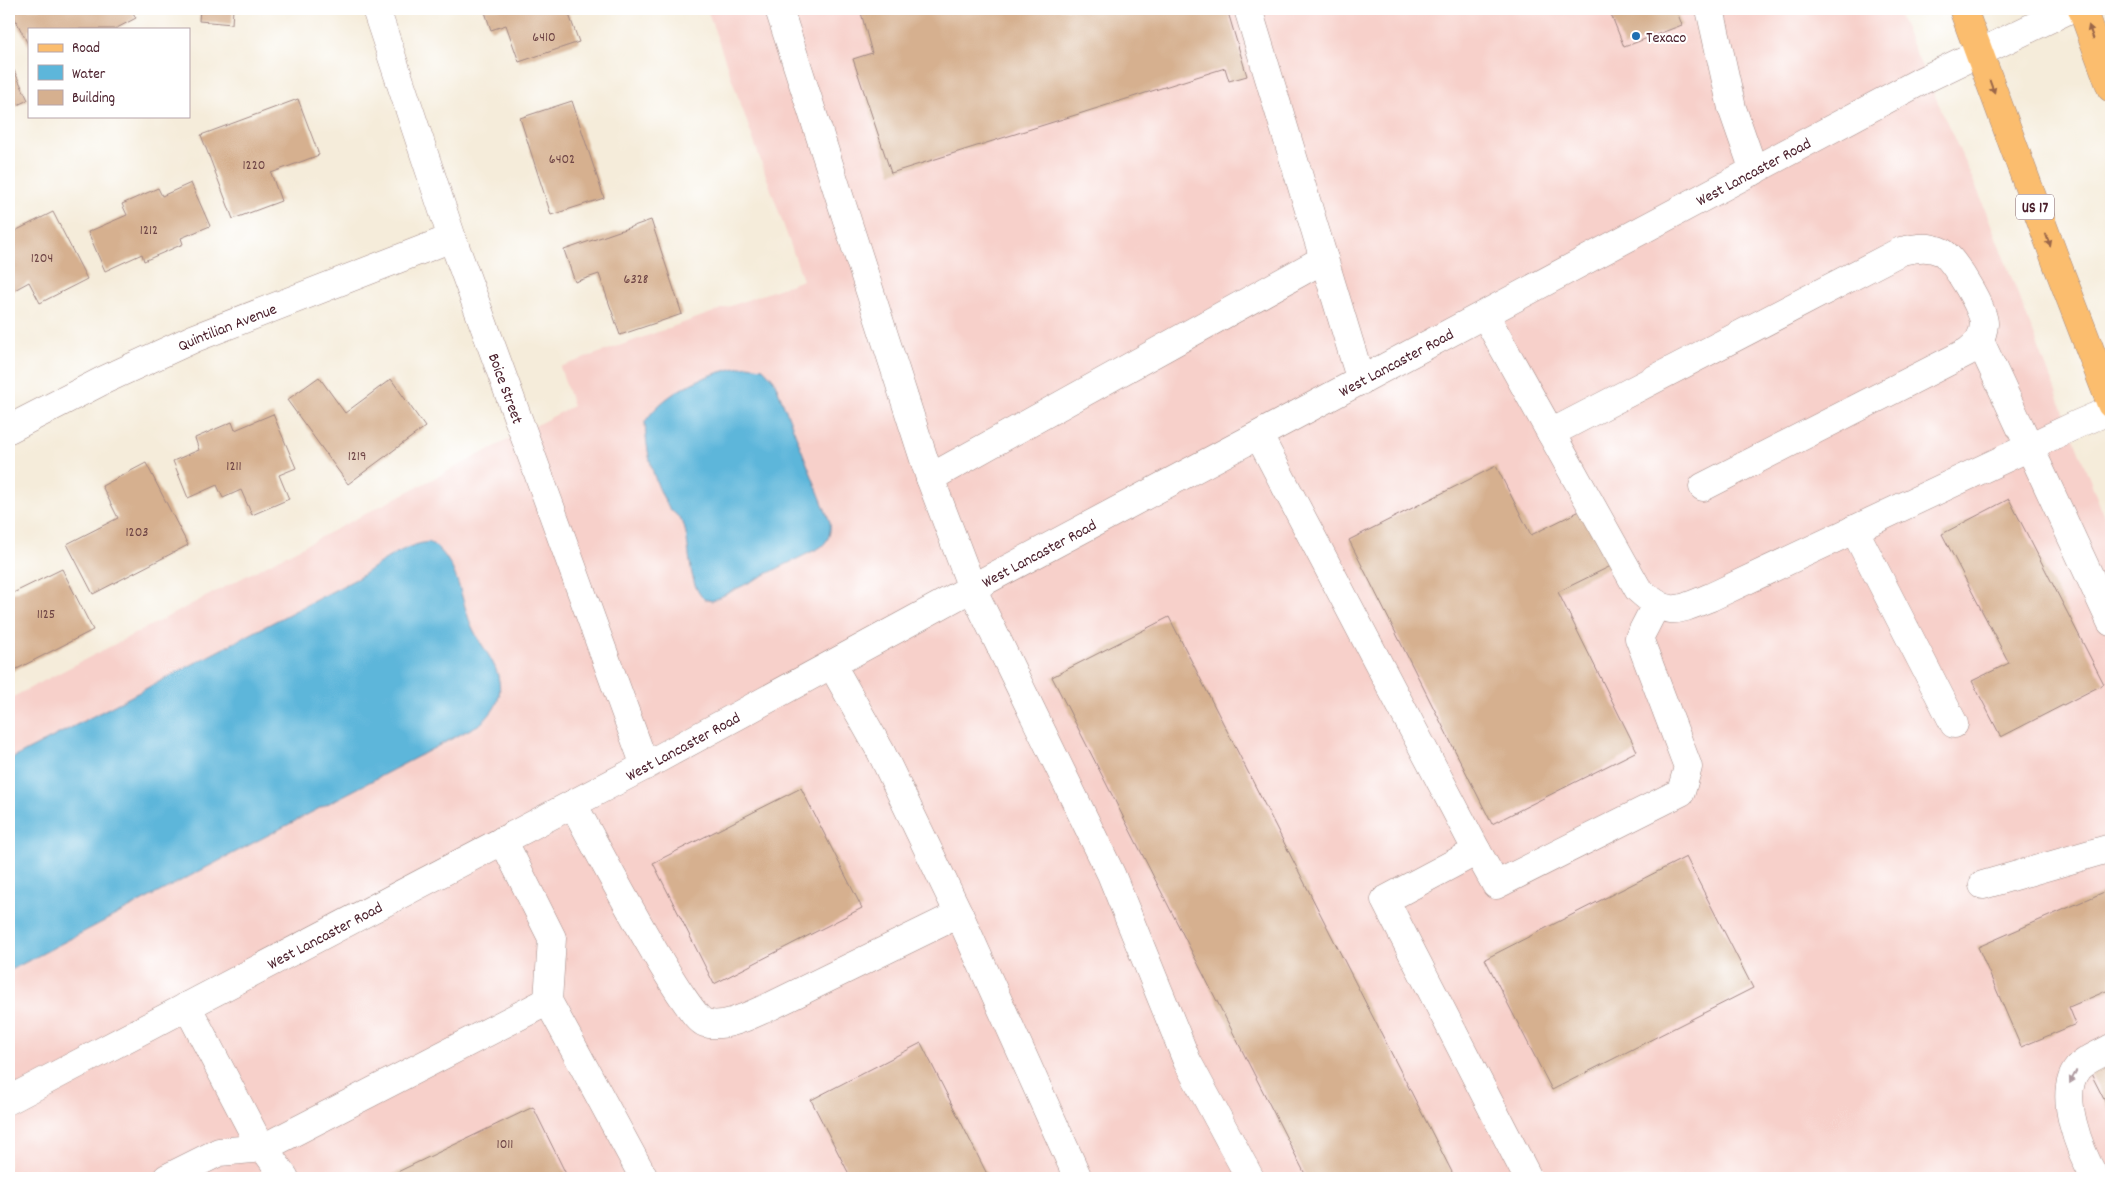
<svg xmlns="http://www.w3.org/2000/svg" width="2120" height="1187" font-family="Dekko,sans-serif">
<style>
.built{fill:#f7d0ca}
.water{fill:#5db6da;stroke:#546a82}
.building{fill:#d6b08f}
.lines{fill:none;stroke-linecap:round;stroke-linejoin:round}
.minor-casing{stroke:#a08682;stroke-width:29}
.major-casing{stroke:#a08682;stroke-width:29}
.minor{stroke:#fff;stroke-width:28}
.major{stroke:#fbbd6e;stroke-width:28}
.oneway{fill:#9a6649}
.oneway2{fill:#ae9aa0}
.poi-dot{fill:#1f6fb2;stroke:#fff;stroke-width:2}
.labels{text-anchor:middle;stroke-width:4;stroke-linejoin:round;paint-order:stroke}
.number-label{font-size:14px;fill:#6d4344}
.shield{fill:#fff;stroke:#80626b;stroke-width:1}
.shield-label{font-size:15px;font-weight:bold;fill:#4a1f2b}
.poi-label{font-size:16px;fill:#4a1f2b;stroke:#fff;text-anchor:start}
.street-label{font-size:16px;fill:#4a1f2b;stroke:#fff}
</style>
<rect width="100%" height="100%" fill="#fff"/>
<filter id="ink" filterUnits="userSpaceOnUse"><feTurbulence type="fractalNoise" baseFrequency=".02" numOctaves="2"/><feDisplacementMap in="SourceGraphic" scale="10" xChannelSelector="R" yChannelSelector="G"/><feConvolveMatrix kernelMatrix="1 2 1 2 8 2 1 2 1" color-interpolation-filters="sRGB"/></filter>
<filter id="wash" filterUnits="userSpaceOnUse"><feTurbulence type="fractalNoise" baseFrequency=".0096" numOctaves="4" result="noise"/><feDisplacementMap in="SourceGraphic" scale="20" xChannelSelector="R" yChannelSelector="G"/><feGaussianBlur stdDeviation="1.12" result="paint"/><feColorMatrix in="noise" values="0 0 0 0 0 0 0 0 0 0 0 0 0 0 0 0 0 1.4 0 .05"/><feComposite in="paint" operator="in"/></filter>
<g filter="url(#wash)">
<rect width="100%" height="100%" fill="#f5ecda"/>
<path class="built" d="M707 9H1896L1980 196 2111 534V1178H9V699L573 406 560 367 803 280Z"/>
<path class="water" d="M748 366 763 368 774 380 830 522C831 533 829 540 821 547L712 601 704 599C687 584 691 544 683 523 680 516 672 513 668 506 653 481 646 452 645 422 665 390 712 371 748 366Z
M429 542C459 558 460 602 473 629 481 646 497 663 499 681 502 700 494 712 480 724L9 971V760L358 578C380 563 403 545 429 542Z"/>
<g id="blocks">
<path class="building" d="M10 9H131L136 18 115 29H29V46Z
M200 9H233L232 24 199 21Z
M484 9H567L579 42 519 62 506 25 491 30Z
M860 9H1227L1247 76 1229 81 1225 68 891 173 853 59 872 53Z
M1609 9H1676L1682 25 1624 47Z
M9 60 28 100 9 109Z
M298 99 319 155 271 173 281 201 233 219 201 135Z
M572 101 604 198 551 215 520 118Z
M191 183 210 226 181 238 183 244 144 261 142 254 105 271 88 232 127 215 122 204 158 188 162 196Z
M53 212 87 279 40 303 29 282 9 293V234Z
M651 220 682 314 620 335 599 274 575 282 564 250Z
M319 377 345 413 391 379 425 427 348 484 287 400Z
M273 414 296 468 279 475 289 499 252 515 241 490 223 498 217 485 188 498 173 461 199 450 195 438 232 422 235 430Z
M146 463 188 545 93 594 67 544 118 518 102 486Z
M1496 466 1531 535 1586 508 1615 564 1558 592 1637 751 1492 824 1349 540Z
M2009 499 2104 684 2001 737 1972 681 2009 663 1942 534Z
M62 569 93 630 9 673V595Z
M1169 617 1455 1178H1307L1052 677Z
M801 788 862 908 714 984 653 863Z
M1686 857 1753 988 1552 1090 1485 959Z
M2111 889V989L2069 1007 2076 1024 2021 1047 1978 947Z
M921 1043 989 1178H851L811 1100Z
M2111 1059V1113L2089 1070Z
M533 1107 568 1178H385Z"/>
</g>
</g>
<g filter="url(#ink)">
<use href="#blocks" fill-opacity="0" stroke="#a08682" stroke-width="1"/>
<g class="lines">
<g class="minor-casing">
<g id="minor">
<path id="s1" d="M376 9 452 238 645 766"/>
<path d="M779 9 930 478 972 588 1111 874 1187 1061 1250 1178"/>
<path d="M1248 9 1361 381"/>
<path d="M1710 9 1732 108 1754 171"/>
<path d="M1485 315 1638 589C1669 617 1675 612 1711 597L2078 424 2111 410"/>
<path d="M1980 341 2111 622"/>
<path id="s2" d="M9 429 104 380 195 338 452 238"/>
<path d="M1551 433 1901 251C1916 248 1928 245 1942 252 1953 257 1986 313 1984 324 1983 338 1977 344 1967 352L1703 487"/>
<path d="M1259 436 1477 851 1385 900 1528 1178"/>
<path d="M930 478 1324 259"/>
<path d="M1854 529 1954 724"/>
<path d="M832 665 881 752 959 914 1078 1178"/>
<path d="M573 804C589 833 685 1017 705 1023 726 1029 752 1014 771 1006L959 914"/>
<path d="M503 840 552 938 548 1001 644 1178"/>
<path d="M1477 851 1496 885 1681 792 1688 767 1639 638 1656 605"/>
<path d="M1983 885 2111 848"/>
<path d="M187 1006 254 1134 285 1178"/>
<path id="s3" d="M9 1100 645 766 972 588 1921 81 2070 9"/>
<path d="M167 1178 219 1152 263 1148 548 1001"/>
<path d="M2095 1178C2081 1153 2056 1094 2078 1068 2086 1059 2101 1054 2111 1048"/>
</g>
</g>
<g class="major-casing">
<path id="major" d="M1963 9 2057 264 2111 404
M2082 9 2111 88"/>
</g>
<use href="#minor" class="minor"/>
<use href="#major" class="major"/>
</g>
<defs><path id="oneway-solid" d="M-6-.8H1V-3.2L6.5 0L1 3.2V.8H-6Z" transform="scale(1.25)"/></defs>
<g class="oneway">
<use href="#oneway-solid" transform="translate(2091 32) rotate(-110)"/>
<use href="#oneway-solid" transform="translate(1992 87) rotate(70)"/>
<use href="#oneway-solid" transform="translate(2048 240) rotate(70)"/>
</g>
<use class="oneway2" href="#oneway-solid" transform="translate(2073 1077) rotate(118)"/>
</g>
<circle class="poi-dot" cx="1636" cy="36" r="5"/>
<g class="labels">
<g class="number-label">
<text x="544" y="41">6410</text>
<text x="562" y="163">6402</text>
<text x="254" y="169">1220</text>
<text x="149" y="234">1212</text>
<text x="42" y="262">1204</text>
<text x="636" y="283">6328</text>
<text x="357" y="460">1219</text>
<text x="234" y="470">1211</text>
<text x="137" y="536">1203</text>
<text x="46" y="618">1125</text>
<text x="505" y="1148">1011</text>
</g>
<rect class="shield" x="2016" y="194.5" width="38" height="25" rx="4"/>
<g class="shield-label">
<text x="2035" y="212">US 17</text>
</g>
<g class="poi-label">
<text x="1646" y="42">Texaco</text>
</g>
<g class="street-label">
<text dy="6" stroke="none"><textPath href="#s3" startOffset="1976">West Lancaster Road</textPath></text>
<text dy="6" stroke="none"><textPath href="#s2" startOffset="241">Quintilian Avenue</textPath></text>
<text dy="6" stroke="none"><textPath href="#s3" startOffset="1571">West Lancaster Road</textPath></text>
<text dy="6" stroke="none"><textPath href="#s1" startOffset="401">Boice Street</textPath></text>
<text dy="6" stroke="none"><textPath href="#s3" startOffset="1166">West Lancaster Road</textPath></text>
<text dy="6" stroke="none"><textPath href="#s3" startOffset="761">West Lancaster Road</textPath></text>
<text dy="6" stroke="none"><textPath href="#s3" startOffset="356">West Lancaster Road</textPath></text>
</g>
</g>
<rect width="2120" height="1187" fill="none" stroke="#fff" stroke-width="30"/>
<rect x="28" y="28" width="162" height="90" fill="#ffffff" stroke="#b7a5aa"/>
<rect x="38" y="44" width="25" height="8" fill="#fbbd6e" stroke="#b7a5aa"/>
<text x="72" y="52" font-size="15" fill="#4a1f2b">Road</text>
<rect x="38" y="65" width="25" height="15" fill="#5db6da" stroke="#b7a5aa"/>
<text x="72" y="78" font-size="15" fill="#4a1f2b">Water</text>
<rect x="38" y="90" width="25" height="15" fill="#d6b08f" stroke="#b7a5aa"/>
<text x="72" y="102" font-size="15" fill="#4a1f2b">Building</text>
</svg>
